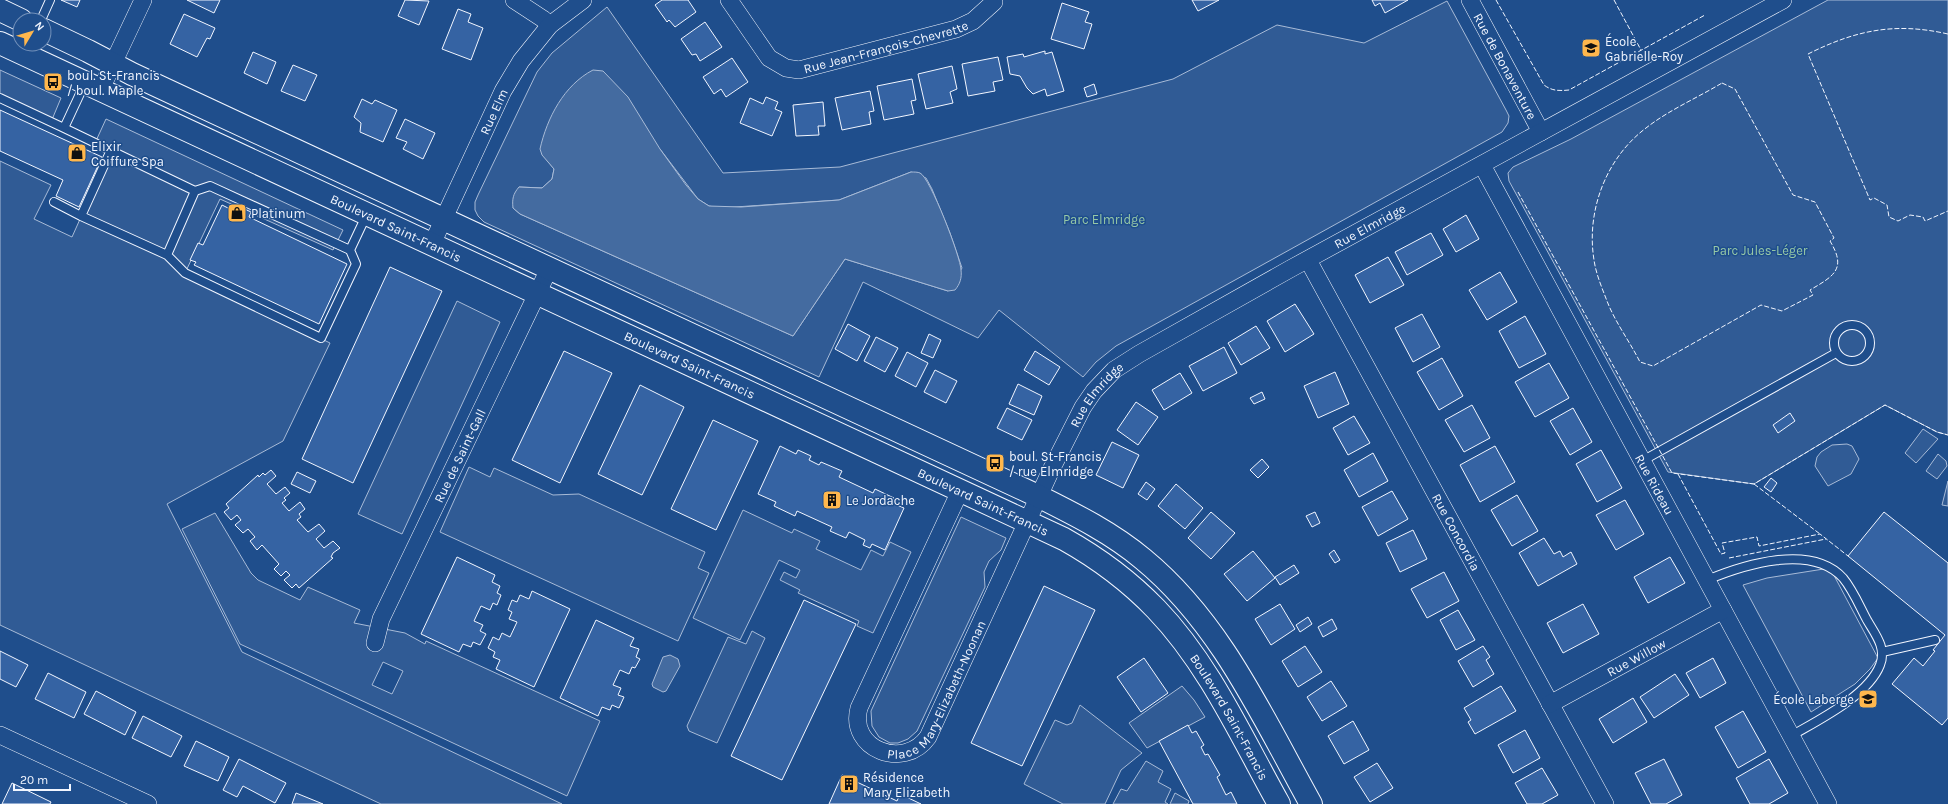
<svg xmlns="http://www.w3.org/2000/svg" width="1948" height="804" font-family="Karla,sans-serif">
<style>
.built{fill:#305b95;stroke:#a8bbd7;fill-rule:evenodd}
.water{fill:#446ba0;stroke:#a8bbd7}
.building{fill:#3563a3;stroke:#f2f6ff}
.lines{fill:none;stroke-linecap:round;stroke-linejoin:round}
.lane-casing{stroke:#f2f6ff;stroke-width:10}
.street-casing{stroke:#f2f6ff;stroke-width:18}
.secondary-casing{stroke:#f2f6ff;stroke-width:24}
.lane{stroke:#1f4e8c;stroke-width:8}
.street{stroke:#1f4e8c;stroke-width:17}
.secondary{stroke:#1f4e8c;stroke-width:22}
.fence{stroke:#f2f6ff;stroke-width:1;stroke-dasharray:5 2;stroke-linecap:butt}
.labels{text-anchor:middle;stroke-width:3;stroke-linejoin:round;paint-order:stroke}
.poi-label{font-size:13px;fill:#f2f6ff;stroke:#1f4e8c;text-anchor:start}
.street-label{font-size:13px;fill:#f2f6ff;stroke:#1f4e8c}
.park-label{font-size:13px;fill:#97c8a6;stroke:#1f4e8c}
</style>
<rect width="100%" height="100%" fill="#1f4e8c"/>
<path class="built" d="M1828 0H1948V435L1937 432 1885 405 1754 484 1668 472 1509 181 1508 173 1513 167 1571 139Z
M1447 1 1506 110 1509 116 1508 123 1502 132 1116 346 1096 362 1083 377 999 310 978 338 863 282 819 377 484 222 478 216 475 210V202L478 195 537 72 552 53 607 7 723 173 840 167 1173 79 1277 25 1364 43ZM660 149 698 199 709 206 720 208 839 200 911 172 926 178 932 189 950 233 962 268 948 291 845 259 793 336 520 214 513 208 519 187 542 188 552 179 554 169 543 155Z
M0 70 61 98 51 122 0 98Z
M106 119 343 230 333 250 220 199 185 273 330 343 283 441 167 504 242 652 562 804H381L0 625V161L51 185 34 219 72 237 111 150 95 143Z
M457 301 500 322 402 534 358 514Z
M1923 429 1938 439 1916 463 1905 453Z
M1847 444 1852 446 1859 459 1851 474 1828 486 1815 466 1817 457 1821 452 1832 445Z
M1938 454 1946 461 1947 466 1937 479 1926 471Z
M469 467 490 477 494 468 553 495 579 494 705 552 698 568 709 573 678 641 440 532Z
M1948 481V506L1942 505Z
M743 510 792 533 794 529 820 541 816 549 861 570 871 550 883 556 890 542 911 552 873 633 857 626 859 621 798 593 800 590 780 580 784 572 796 578 800 570 779 560 740 640 693 618Z
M215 513 251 573 258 580 300 600 308 587 310 588 360 610 354 623 405 633 425 644 426 641 600 721 567 796 240 644 182 529ZM383 662 403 671 392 694 372 685Z
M961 517 1006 538 1001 550 989 561 984 572 985 587 917 731 908 739 898 743H890L879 737 872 726 871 711Z
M1830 568 1878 658 1870 669 1855 684 1811 712 1743 585 1767 578Z
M752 631 765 638 717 743 689 731 687 726 728 637 746 644Z
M1182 686 1194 700 1205 717 1147 748 1129 723Z
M1080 705 1142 753 1121 770 1105 804H1063L1024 784 1055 720 1067 725 1072 723Z
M1146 761 1163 771 1158 782 1171 789 1165 802 1168 804H1113L1121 789 1127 791Z
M1175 793 1189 801 1188 804H1170Z"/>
<path class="water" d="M593 70 603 71 628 97 660 149 686 185 698 199 709 206 741 207 839 200 911 172C914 172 918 172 920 173 930 177 961 258 961 270 962 278 960 284 955 290L948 291 845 259 793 336 520 214 513 208C512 199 513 194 519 187L542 188 552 179 554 169 542 155 540 149C547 118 564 85 593 70Z
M670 655 678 659 680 666 666 691 663 692 653 687 652 684 663 657Z"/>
<path class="building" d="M61 0H80L77 7Z
M187 0H220L214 13Z
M405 0 429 1 419 25 398 16Z
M662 0H688L696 12 675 27 669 20 667 22 655 5Z
M1192 0H1219L1198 11Z
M1372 0H1408L1385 13 1380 3 1375 6Z
M1062 3 1089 12 1085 22 1092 24 1084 49 1051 39Z
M458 9 471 14 468 22 483 28 471 60 442 49Z
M184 14 215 28 210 39 207 38 197 57 170 44Z
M705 22 722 47 700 61 696 54 692 55 681 39Z
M1045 51V54L1052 52 1064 91 1047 96 1045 89 1033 94 1027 88 1020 76 1010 74 1007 57 1023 54 1024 57Z
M253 52 276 62 267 84 244 73Z
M998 57 1003 80 993 82 995 91 968 96 962 64Z
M732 58 748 82 726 97 721 89 714 94 703 77Z
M293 65 317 75 305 101 281 91Z
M952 66 957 89 950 92 953 103 926 109 918 74Z
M912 79 916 100 911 101 914 114 884 120 877 86Z
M1094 84 1097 94 1087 97 1084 88Z
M870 91 874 111 869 112 871 124 842 130 835 98Z
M766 97 778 102 775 109 782 112 772 136 740 123 750 98 763 104Z
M362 99 372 104 375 100 397 110 383 142 360 132 361 123 354 117Z
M823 102 825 126H818L819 135 796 136 793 105Z
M0 110 102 157 79 207 56 196 63 180 0 151Z
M405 119 435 133 423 159 403 149 407 142 396 138Z
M222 205 234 211 236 205 251 212 249 217 347 264 319 324 194 265 196 262 190 260 198 243 203 245Z
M1466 215 1479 239 1456 252 1443 229Z
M1431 233 1443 255 1407 275 1395 252Z
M1388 257 1404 285 1370 303 1355 275Z
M390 267 442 291 353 483 302 459Z
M1500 272 1517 302 1487 320 1469 290Z
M1295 304 1314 334 1285 352 1267 321Z
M1422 314 1440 347 1413 362 1395 328Z
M1525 316 1546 354 1519 368 1499 331Z
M848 324 870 336 857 361 835 349Z
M1256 326 1270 348 1241 365 1228 343Z
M929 334 941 340 933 358 921 353Z
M876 337 898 348 885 372 864 361Z
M1224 347 1237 373 1203 391 1189 366Z
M564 351 612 373 560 483 512 460Z
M1035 351 1060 367 1049 385 1024 370Z
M907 352 928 363 916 387 895 376Z
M1442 358 1463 396 1439 410 1417 372Z
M1549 363 1569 398 1535 417 1515 382Z
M935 370 957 381 946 403 924 392Z
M1335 372 1349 404 1318 418 1304 386Z
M1180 373 1192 393 1164 410 1152 390Z
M1018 384 1042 396 1034 415 1009 404Z
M640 385 684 407 642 495 598 474Z
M1262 392 1265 399 1254 404 1250 398Z
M1136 402 1158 417 1138 445 1117 430Z
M1472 405 1490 438 1464 452 1445 420Z
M1007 408 1032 420 1022 440 997 428Z
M1573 408 1592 442 1570 455 1550 421Z
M1790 413 1795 421 1778 433 1773 425Z
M1354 416 1370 443 1348 455 1333 428Z
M713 420 758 441 716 530 671 509Z
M1112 442 1139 455 1123 488 1096 475Z
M780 446 796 454 798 450 811 456 809 460 819 465 821 462 842 471 839 477 873 493 875 489 894 498 892 503 904 508 885 550 872 544 870 548 863 545 865 540 849 532 846 538 830 531 832 527 797 511 795 516 774 506 776 502 758 494Z
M1495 446 1515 482 1480 502 1460 465Z
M1601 450 1622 488 1597 502 1576 464Z
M1373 453 1388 481 1359 497 1344 470Z
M1262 459 1269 467 1258 478 1250 470Z
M271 470 276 476 267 484 276 494 285 487 290 493 284 498 286 500 282 503 289 511 300 502 305 509 299 514 301 517 297 520 308 532 319 524 325 531 316 539 324 548 333 541 340 548 333 553 331 557 333 558 299 588 296 584 292 588 284 580 290 575 286 571 281 576 274 569 279 564 262 545 257 550 250 541 255 537 248 529 243 533 235 525 241 520 237 515 231 520 224 512 229 508 226 504 258 475 259 477 263 473 265 475Z
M297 472 316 481 310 493 291 484Z
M1771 478 1777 483 1771 492 1764 487Z
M1146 482 1155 489 1147 500 1138 494Z
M1176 484 1203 508 1185 529 1158 506Z
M1392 491 1408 519 1378 536 1362 507Z
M1517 495 1538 531 1512 546 1491 510Z
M1625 500 1644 534 1616 550 1596 515Z
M1211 512 1235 533 1211 559 1188 538Z
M1315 512 1320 523 1312 527 1306 516Z
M1884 512 1948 563V718L1942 725 1892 684 1914 658 1923 666 1935 651 1933 650 1945 635 1848 556Z
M1413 530 1427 559 1400 572 1386 543Z
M1544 538 1554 554 1560 551 1563 557 1571 552 1577 564 1538 586 1519 553Z
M1334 550 1340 560 1335 563 1329 554Z
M1253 551 1275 578 1247 601 1224 574Z
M457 557 495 575 492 582 500 586 497 593 501 595 497 605 493 603 490 610 481 606 474 621 483 625 480 631 486 634 480 645 473 642 471 647 463 644 459 652 421 634Z
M1670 557 1685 583 1648 603 1634 577Z
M1294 565 1299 573 1280 585 1275 577Z
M1444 572 1459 601 1427 618 1411 589Z
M1044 586 1095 610 1022 766 971 743Z
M532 591 570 609 534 687 496 669 500 660 493 657 495 652 488 648 493 637 499 640 502 633 510 637 517 622 509 619 512 612 508 610 512 600 517 602 520 595 529 599Z
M804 600 856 624 782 780 731 756Z
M1280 604 1295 629 1271 645 1255 619Z
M1583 604 1599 634 1563 653 1547 623Z
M1458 610 1475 640 1456 650 1440 620Z
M1308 617 1312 624 1300 632 1296 625Z
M1332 619 1337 629 1323 637 1318 627Z
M596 620 634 638 630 646 639 649 636 657 640 659 635 668 632 667 629 674 620 670 613 685 621 688 618 695 624 697 619 708 612 705 610 710 602 707 598 716 560 698Z
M1305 646 1322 672 1298 687 1282 661Z
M1483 646 1490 657 1486 660 1494 674 1473 687 1458 661Z
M0 651 28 665 16 687 0 679Z
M1144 658 1168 693 1141 712 1117 677Z
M1713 658 1726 683 1700 698 1686 673Z
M48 673 86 692 74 718 35 699Z
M1675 674 1689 695 1654 718 1640 697Z
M1331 681 1347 706 1322 721 1307 697Z
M1501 686 1516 711 1475 734 1468 722 1471 720 1464 708Z
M96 691 136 712 125 735 84 714Z
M1633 698 1647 722 1613 743 1599 719Z
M1743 711 1766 752 1738 768 1715 727Z
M143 716 182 736 171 757 132 738Z
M1353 721 1369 750 1344 764 1328 736Z
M1188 725 1192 733 1196 731 1204 745 1201 747 1205 755 1208 754 1220 775 1217 777 1226 795 1231 792 1237 804H1193L1159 741Z
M1525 730 1540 758 1513 773 1498 745Z
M196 741 229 757 218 781 184 766Z
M239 759 286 783 275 803 243 786 237 797 223 790Z
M1664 759 1682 795 1666 804H1651L1635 773Z
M1769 759 1788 793 1769 804H1750L1736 778Z
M1377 763 1393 788 1370 802 1354 777Z
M1542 768 1558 795 1542 804H1527L1515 783Z
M842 775 897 801 900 794 921 804H829Z
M12 783 51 802 50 804H2Z
M296 793 323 804H292Z"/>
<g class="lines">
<g class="lane-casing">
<path id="lane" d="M41 20 50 0
M0 98 64 128 85 83
M64 128 195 191 210 186 350 250 367 214
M111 150 81 216 167 255 195 191
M54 202 81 216
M167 255 185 273 321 338 356 264 350 250
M1834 343a18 18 0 1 1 36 0a18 18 0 1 1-36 0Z
M1642 461 1836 353
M1707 580C1743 565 1811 543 1843 578 1853 590 1860 607 1867 620 1875 634 1887 648 1880 665 1868 696 1818 720 1791 736
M1882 652 1935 640"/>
</g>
<g class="street-casing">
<g id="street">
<path d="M514 0 543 19 550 25"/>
<path id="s1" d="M729 0 769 58 786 68 799 70 956 29 973 21 994 2"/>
<path id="s2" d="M1470 0 1541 132"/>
<path d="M101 89 143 0"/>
<path id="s3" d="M1482 165 1828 804"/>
<path id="s4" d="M432 244 503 91 521 61 550 25 583 0"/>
<path id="s5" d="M1308 260 1605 804"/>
<path id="s6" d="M960 491 859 708C848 749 904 771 928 737L1051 470 1083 407 1094 391 1114 370 1139 354 1290 269 1783 0"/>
<path id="s7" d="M375 643 381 619 549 269"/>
<path id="s8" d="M1550 704 1723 610"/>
<path d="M0 735 148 804"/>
</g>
</g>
<g class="secondary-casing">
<g id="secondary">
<path d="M0 10 21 20"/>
<path d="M44 30 88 51 132 74 1040 497C1076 515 1112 533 1143 559 1221 623 1263 718 1311 804"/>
<path id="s9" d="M0 43 1064 539C1098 558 1129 581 1156 609 1209 664 1242 738 1279 804"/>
</g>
</g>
<use href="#lane" class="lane"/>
<use href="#street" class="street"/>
<use href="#secondary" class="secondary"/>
<path class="fence" d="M1496 0 1544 85C1552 91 1559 91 1569 90L1705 15
M1614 0 1641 50
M1948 34C1895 22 1856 30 1808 54L1870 200 1874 198 1887 205 1889 217 1898 221 1910 215 1923 217 1925 221 1948 211
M1722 83 1735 89 1793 195 1815 202 1834 238 1830 241C1847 269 1834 276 1810 290L1813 295 1782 311 1761 305 1653 366 1640 362C1630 342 1615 322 1607 301 1602 288 1596 274 1594 260 1586 211 1606 158 1646 128 1669 110 1697 98 1722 83Z
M1518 192 1672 473 1754 484 1885 405 1937 432 1948 435
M1678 474 1721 554 1725 553 1722 543 1757 537 1759 546 1820 534 1848 556
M1754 484 1820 534
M1729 558 1826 539"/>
</g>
<defs>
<g id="school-square" transform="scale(1)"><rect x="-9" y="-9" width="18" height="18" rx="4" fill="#ffb74d" stroke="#1f4e8c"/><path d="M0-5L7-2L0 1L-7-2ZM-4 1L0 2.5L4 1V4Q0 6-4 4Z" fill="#111"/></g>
<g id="bus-square" transform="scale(1)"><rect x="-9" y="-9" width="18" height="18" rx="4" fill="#ffb74d" stroke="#1f4e8c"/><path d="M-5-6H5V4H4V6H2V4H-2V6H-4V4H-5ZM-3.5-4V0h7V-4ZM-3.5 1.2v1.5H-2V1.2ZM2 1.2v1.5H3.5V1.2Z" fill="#111"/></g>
<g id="shop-square" transform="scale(1)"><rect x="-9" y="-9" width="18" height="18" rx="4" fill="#ffb74d" stroke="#1f4e8c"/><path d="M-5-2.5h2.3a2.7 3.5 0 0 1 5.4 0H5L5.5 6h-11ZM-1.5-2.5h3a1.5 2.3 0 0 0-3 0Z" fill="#111"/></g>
<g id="building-square" transform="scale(1)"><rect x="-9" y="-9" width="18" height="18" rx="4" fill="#ffb74d" stroke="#1f4e8c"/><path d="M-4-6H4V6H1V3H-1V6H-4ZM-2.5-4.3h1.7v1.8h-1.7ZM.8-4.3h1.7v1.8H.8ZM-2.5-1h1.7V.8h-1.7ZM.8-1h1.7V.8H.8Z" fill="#111"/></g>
</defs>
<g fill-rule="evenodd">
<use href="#school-square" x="1591" y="48"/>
<use href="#bus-square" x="53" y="82"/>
<use href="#shop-square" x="77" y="153"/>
<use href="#shop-square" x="237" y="213"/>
<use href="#bus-square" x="995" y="463"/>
<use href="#building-square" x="832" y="500"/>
<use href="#school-square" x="1868" y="699"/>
<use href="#building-square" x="849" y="784"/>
</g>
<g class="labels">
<g class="poi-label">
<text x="1605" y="46">École<tspan x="1605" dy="15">Gabrielle-Roy</tspan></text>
<text x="67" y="80">boul. St-Francis<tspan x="67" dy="15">/ boul. Maple</tspan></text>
<text x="91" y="151">Elixir<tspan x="91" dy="15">Coiffure Spa</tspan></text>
<text x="251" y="218">Platinum</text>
<text x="1009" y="461">boul. St-Francis<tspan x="1009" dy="15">/ rue Elmridge</tspan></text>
<text x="846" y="505">Le Jordache</text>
<text x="1854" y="704" text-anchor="end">École Laberge</text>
<text x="863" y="782">Résidence<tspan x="863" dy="15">Mary Elizabeth</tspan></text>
</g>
<g class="street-label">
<text dy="5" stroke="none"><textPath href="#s1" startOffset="193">Rue Jean-François-Chevrette</textPath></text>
<text dy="5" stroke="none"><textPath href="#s2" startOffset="75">Rue de Bonaventure</textPath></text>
<text dy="5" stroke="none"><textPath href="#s4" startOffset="146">Rue Elm</textPath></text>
<text dy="5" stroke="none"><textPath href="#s6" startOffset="1052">Rue Elmridge</textPath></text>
<text dy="5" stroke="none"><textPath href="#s9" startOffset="437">Boulevard Saint-Francis</textPath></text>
<text dy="5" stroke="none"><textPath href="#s9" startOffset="761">Boulevard Saint-Francis</textPath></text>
<text dy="5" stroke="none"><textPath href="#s6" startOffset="728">Rue Elmridge</textPath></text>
<text dy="5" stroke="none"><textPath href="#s7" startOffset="206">Rue de Saint-Gall</textPath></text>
<text dy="5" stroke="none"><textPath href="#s3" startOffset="363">Rue Rideau</textPath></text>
<text dy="5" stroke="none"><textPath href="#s9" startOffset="1085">Boulevard Saint-Francis</textPath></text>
<text dy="5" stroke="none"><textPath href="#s5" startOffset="310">Rue Concordia</textPath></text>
<text dy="5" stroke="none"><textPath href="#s8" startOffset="98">Rue Willow</textPath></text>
<text dy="5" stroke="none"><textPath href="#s6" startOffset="386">Place Mary-Elizabeth-Noonan</textPath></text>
<text dy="5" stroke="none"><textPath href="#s9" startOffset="1421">Boulevard Saint-Francis</textPath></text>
</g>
<g class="park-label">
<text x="1104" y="224">Parc Elmridge</text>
<text x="1760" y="255">Parc Jules-Léger</text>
</g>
</g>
<g transform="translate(32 32) rotate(52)"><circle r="19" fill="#1f4e8c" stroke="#7391ba"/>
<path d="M0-3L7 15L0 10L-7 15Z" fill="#ffb74d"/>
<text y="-6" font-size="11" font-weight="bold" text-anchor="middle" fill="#f2f6ff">N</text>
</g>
<path d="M14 784v6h56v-6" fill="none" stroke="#f2f6ff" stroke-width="2"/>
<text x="20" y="784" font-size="12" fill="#f2f6ff" stroke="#1f4e8c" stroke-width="3" paint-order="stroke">20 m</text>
</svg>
